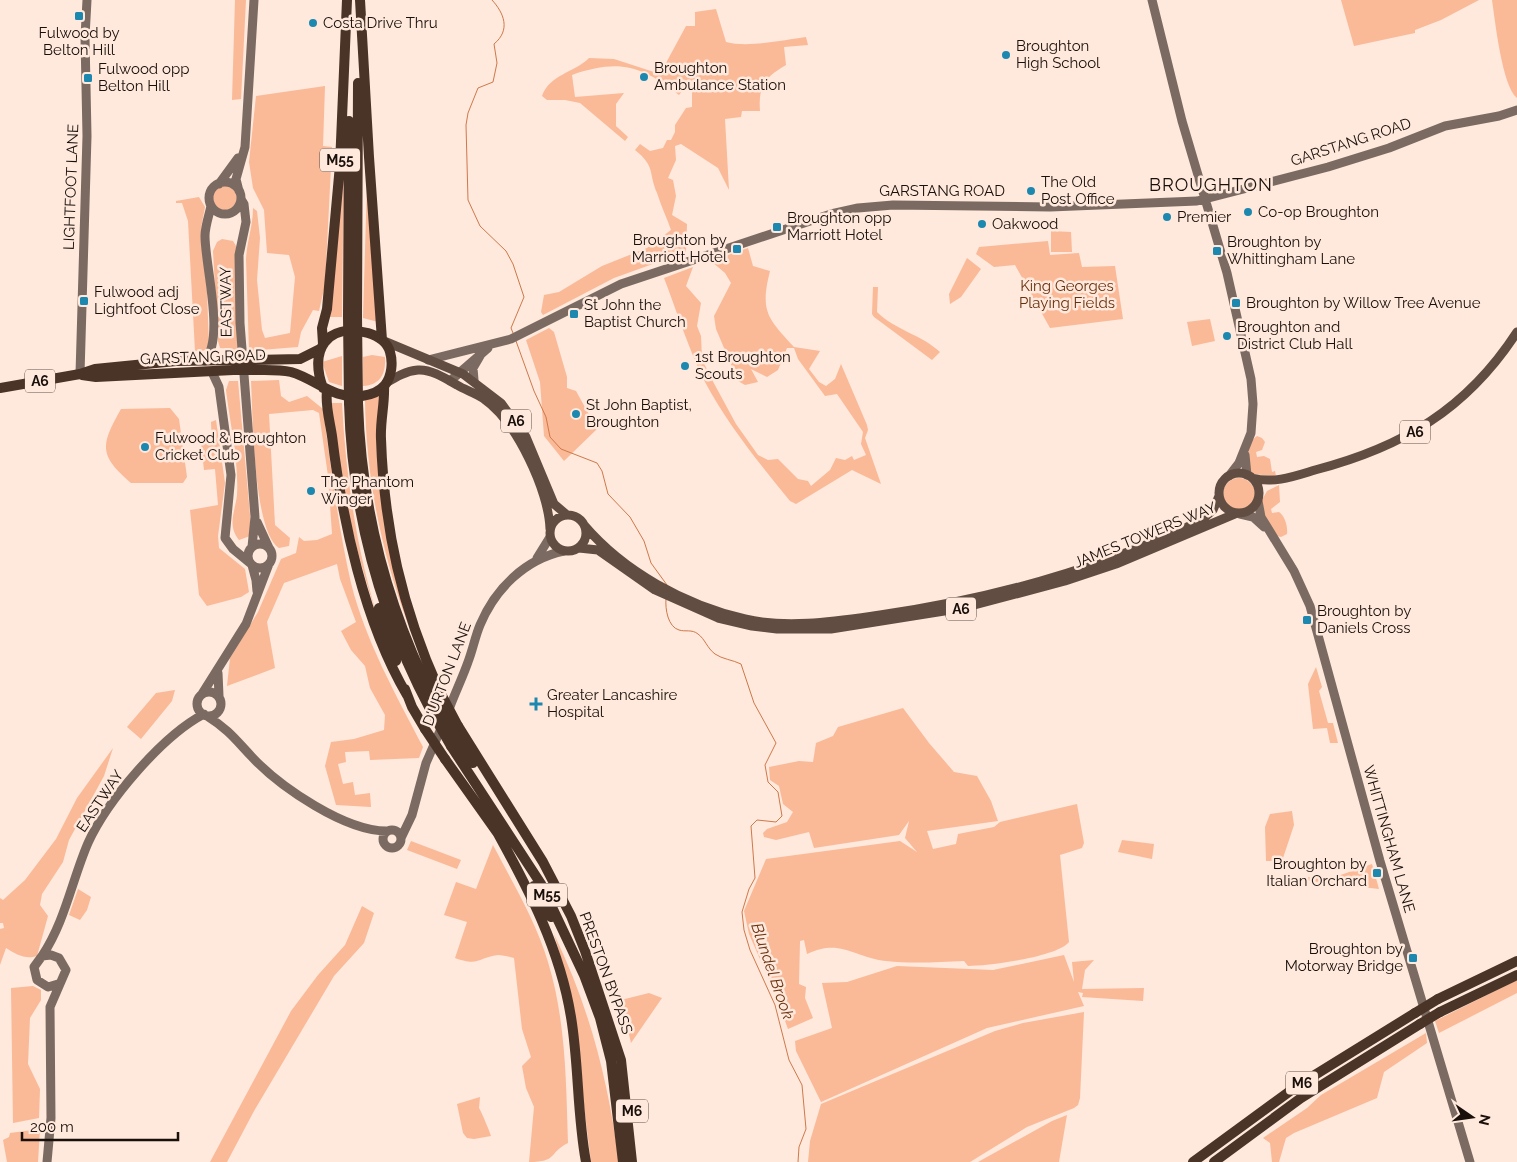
<svg xmlns="http://www.w3.org/2000/svg" width="1517" height="1162" font-family="Raleway,sans-serif">
<style>
.green{fill:#fab997}
.lines{fill:none;stroke-linecap:round;stroke-linejoin:round}
.stream{stroke:#ce794a;stroke-width:1}
.secondary{stroke:#7b6a61;stroke-width:9}
.primary{stroke:#614d42;stroke-width:9}
.highway{stroke:#4a3428;stroke-width:10}
.highway-bridge{stroke:#4a3428;stroke-width:10}
.poi-dot{fill:#1c88af;stroke:#ffe8dc;stroke-width:2}
.labels{text-anchor:middle;stroke-width:5;stroke-linejoin:round;paint-order:stroke}
.shield{fill:#ffe8dc;stroke:#5e514a;stroke-width:1}
.shield-label{font-size:14px;font-weight:bold;fill:#19100b}
.poi-label{font-size:15px;fill:#19100b;stroke:#ffe8dc;text-anchor:start}
.street-label{font-size:15px;fill:#19100b;stroke:#ffe8dc}
.park-label{font-size:15px;fill:#67300c;stroke:#ffe8dc}
.water-label{font-size:16px;font-style:italic;fill:#6b3411;stroke:#ffe8dc}
.quarter-label{font-size:18px;letter-spacing:1px;fill:#19100b;stroke:#ffe8dc}
</style>
<rect width="100%" height="100%" fill="#ffe8dc"/>
<path class="green" d="M235 0H246L241 99 232 100Z
M1341 0H1479L1441 20 1415 30V33L1354 46Z
M1492 0H1517V98C1502 86 1495 20 1492 0Z
M716 9 726 42C748 48 783 40 806 37L808 45 784 47 786 65C765 77 758 86 760 111H742L741 117 725 119 729 190 718 168 681 144 675 146 676 160 668 178 673 180 676 196 672 215 687 224 686 252 614 278 543 315 541 312 544 295 559 292 602 266 647 248 671 230C667 218 661 206 657 193 648 172 656 167 635 150L640 144 650 151 663 148 667 140H671L675 132V125L686 108 692 107V92L694 89 687 85 679 95C641 65 618 59 572 75L575 97 624 93 616 104V126L628 137 625 141 580 103 565 100H547L542 96C550 74 574 73 589 58L614 59 660 74 686 26H695V12Z
M325 86 323 146 332 147 325 285 319 311 313 310 301 332 298 347 249 351 246 259C247 241 253 226 253 208L257 211 260 238 257 280 262 330 265 338 290 333 295 277 289 255 267 253 264 210 253 188 249 162 256 96Z
M344 154 342 317H329Z
M367 183 378 322 363 318Z
M213 198a12 12 0 1 1 24 0a12 12 0 1 1-24 0Z
M199 197 205 207 201 228 207 291 209 347 203 351H195L188 221 182 203H176V201Z
M1051 231 1071 232 1072 252H1051Z
M222 239 233 241 236 246 238 350 220 348 218 341 213 251 217 242Z
M1048 241 1050 255 1079 253 1082 267 1115 266 1123 319 1050 328 1015 265 994 267 976 254 979 247Z
M748 248 753 266 770 271C760 311 767 318 794 347L820 351 809 369 819 382 826 386 835 379 841 364 867 425 868 430 865 438 881 484 852 470 796 504 790 501C759 463 728 425 705 382 688 348 677 312 664 278L693 267 686 286 701 303 697 326 701 336 702 359 710 376 736 424 758 455 768 460 778 459 798 479 808 481 811 486 830 470 836 458 845 460 852 456 854 460 866 455 861 444 863 432 837 394 825 396 798 359 794 348H787L778 370 767 377 751 369 758 382 745 385 738 381 716 329 714 316 731 283 725 273 711 261Z
M967 258 981 269 961 297 950 304 949 294Z
M873 287H878L877 312C895 330 922 335 940 352L932 360 874 317 872 314Z
M1210 319 1215 341 1192 346 1187 322Z
M549 328 554 332 567 377V388L576 391 597 429 564 461 544 436 540 382 526 340Z
M372 355 385 357C386 373 381 385 363 386V357Z
M342 356V386L329 382 322 362Z
M279 380 281 396 289 402 307 396 323 409C331 467 338 526 351 583 365 640 396 695 423 747L419 758 370 760 369 751 345 752 346 762 338 764 343 784 353 782 355 795 370 793 371 807 336 805 325 766 331 742 354 739 384 730 385 715 370 688 365 666 351 650 341 631 356 622 340 579 337 564 284 583 267 622 275 668 227 686 230 658 258 612 281 559 296 553 299 537 304 541 317 540 332 534 328 476 319 413 313 410 269 414 275 525 290 538 289 546 279 548C253 532 253 414 251 381Z
M229 381H238L251 526 250 536 239 540C227 525 235 512 237 495 239 461 230 424 226 390Z
M382 395 378 430 408 624C381 551 366 477 365 399Z
M332 403H342C346 480 357 554 381 628 357 556 337 480 332 403Z
M170 408 179 419 187 477 183 483H131C99 455 100 446 121 409Z
M216 420 225 483 218 536 219 548 245 569 249 592 241 597 207 606 199 595 190 510 218 505 215 469 204 470 201 444 212 443 211 422Z
M1257 436 1262 438 1265 442 1262 450 1256 452 1257 457 1264 456 1270 459 1272 472 1275 471 1276 476 1251 474C1248 462 1245 444 1257 436Z
M1223 494a16 16 0 1 1 32 0a16 16 0 1 1-32 0Z
M1279 485 1280 502 1271 509 1272 513 1279 512C1285 516 1288 527 1287 534L1281 537 1277 536 1266 519 1261 502 1267 491Z
M1316 667 1322 687 1319 691 1328 723H1333L1338 743H1330L1327 728 1313 729 1308 684Z
M175 690 172 701 141 739 127 727 156 693Z
M903 708 929 743 954 772 977 776 991 801 998 821 927 831 933 849 956 844 958 834 994 827 1000 822 1077 804 1084 843 1082 848 1060 855 1069 942C1057 957 988 966 968 966L964 961C938 962 912 964 886 961 853 957 840 938 807 954L804 940 800 941 799 984 806 987 805 998 813 1018 788 1029 774 991 749 934 744 911 766 859 900 841 917 852 905 838 909 821 899 835 814 848 809 832 776 840 764 837 763 833 767 829 787 822 793 812 783 804 779 786 770 780 769 767 799 761 813 762 816 743 833 736 838 727Z
M113 748 104 776 69 840 63 862 42 894 40 905 48 916 37 956C25 960 16 954 6 948L0 965V929L4 928 3 923H0V898L3 900 25 880 56 839 77 798Z
M1292 811 1294 825 1282 861H1266L1265 827 1270 814Z
M1122 840 1154 844 1152 859 1118 852Z
M411 841 461 860 457 869 407 850Z
M493 845C512 882 536 921 548 962 566 1021 566 1082 568 1143 548 1153 558 1162 529 1162L534 1107 526 1088 522 1066 531 1057 522 1029 514 958C510 957 503 955 498 955 479 957 479 967 455 958L467 922 444 915 456 882 476 889Z
M1372 864 1379 889 1302 880 1303 877 1332 878Z
M78 889 91 897 87 910 80 920 69 915Z
M362 906 374 913 364 943 334 976 254 1111 227 1162H210L291 1011 318 975 345 945Z
M554 934C590 1009 608 1080 619 1162H591L569 986Z
M1064 955 1074 982 1072 962 1094 960 1085 970 1082 989 1144 988 1143 1001 1082 997 1083 993 1078 992 1084 1006 987 1028 821 1102 796 1051 795 1041 832 1028 822 983 847 982 897 966 993 970Z
M1517 980V993L1439 1033 1435 1021Z
M33 986 41 990V1000L30 1018 28 1064 40 1089 39 1118 13 1123 11 988Z
M649 993 662 998 631 1043 621 1000Z
M1084 1012 1080 1098 1078 1105 1074 1108 1027 1127 970 1162H808L810 1141 821 1104 995 1031 1023 1023Z
M1426 1033 1427 1043 1384 1072 1377 1098 1294 1133 1286 1138 1279 1162H1272L1270 1143 1263 1138 1307 1108 1321 1095Z
M480 1097 479 1108C481 1111 490 1132 491 1136L474 1139 467 1138 463 1133 457 1104Z
M1067 1115 1059 1162H978L1052 1121Z
M40 1129 38 1162H7L3 1140 9 1137 10 1133Z"/>
<g class="lines">
<path class="stream" d="M492 0C504 13 511 30 494 44L497 63 493 82 478 88 468 113 466 125 468 200 480 226 506 251 513 264 524 297 511 328 513 333
M516 341 534 391 546 417 550 437 561 449 597 463 602 471 608 494 630 517 644 541 651 563 667 585
M666 599C665 609 668 627 679 630 685 632 692 629 698 634 705 639 707 648 715 654 722 659 733 660 741 664L754 703 776 743 765 765 768 782 778 792 782 816 776 822 757 820 751 826 755 878 749 889 742 912 744 930 750 950 775 1005 789 1060 802 1085 806 1129 799 1147 798 1162"/>
<path class="secondary" d="M1152 0 1182 121 1227 273 1251 379 1253 404 1251 433 1239 463 1229 476
M209 198a16 16 0 1 1 32 0a16 16 0 1 1-32 0Z
M219 184 238 158
M239 191 236 179 245 147 254 0
M241 199 244 204 246 222 239 255 240 323 255 517 252 547
M428 360 511 339 621 284 831 214 858 208 893 205 1050 207 1197 201 1328 167 1389 148 1445 126 1499 116 1517 110
M205 361C225 337 205 266 205 236 205 226 209 216 211 206
M212 372 219 387 231 475 225 538 233 549 250 563
M80 374 87 136 85 37 87 0
M474 380 473 368 480 356
M450 381 488 348
M1245 455 1247 475
M1258 501 1261 517 1294 571 1310 606 1380 861 1470 1162
M1240 514 1253 517 1264 527
M257 522 269 548
M248 556a12 12 0 1 1 24 0a12 12 0 1 1-24 0Z
M537 558 550 537
M252 565 256 580 257 591
M218 673 219 696
M197 704a12 12 0 1 1 24 0a12 12 0 1 1-24 0Z
M202 694 246 624 269 564
M448 712C454 695 462 679 468 662 473 649 475 637 480 625 495 589 525 559 564 551
M207 716C229 730 235 739 252 757 280 787 346 832 388 831
M383 839a9 9 0 1 1 18 0a9 9 0 1 1-18 0Z
M401 838 412 815 426 763 443 724
M42 956C65 922 72 880 88 843 107 801 162 736 204 714
M47 1162 51 1118 50 1007 66 970 59 958 51 955 42 956 34 967 37 980 48 987 58 984"/>
<path class="primary" d="M384 341 463 374 501 403 526 437 554 504 567 515
M386 383C396 377 406 371 418 370 431 369 445 378 457 385 465 390 476 393 484 399 516 421 549 491 550 529
M1219 493a20 20 0 1 1 40 0a20 20 0 1 1-40 0Z
M1252 478C1274 484 1295 476 1315 470 1403 447 1467 409 1517 332
M550 533a18 18 0 1 1 36 0a18 18 0 1 1-36 0Z
M584 525C624 572 685 605 745 619 788 629 837 621 880 615 992 599 1100 569 1202 520L1213 510 1219 496
M579 548 598 550 655 590 718 618 752 626 777 629H831L963 608 1065 581 1116 564 1237 513"/>
<path class="highway" d="M360 0 369 157 382 340
M348 317 349 121
M357 317 358 83
M323 344 322 328 327 309 340 165 347 0
M252 360 300 359 320 349
M252 370C265 370 278 369 291 372 316 379 333 400 362 396 370 395 379 392 385 385 392 376 393 362 390 352 387 341 378 336 368 333 326 322 309 351 323 388
M82 375 96 377 233 370
M384 386C385 403 380 421 381 439 384 529 402 608 439 690
M0 388 80 374 95 369 176 361 234 360
M327 391C325 405 330 422 332 436 342 519 364 622 407 695
M349 403C352 512 380 615 431 711
M358 403C361 507 387 607 434 700
M379 608 396 661
M405 689 412 707 425 729
M458 726 543 862 571 916 585 951 621 1060 632 1162
M456 737 473 763
M451 746 541 884 584 975 600 1018 611 1061 623 1162
M445 759 499 835
M496 830C529 890 560 949 571 1017 579 1065 577 1114 586 1162
M534 886 551 917
M1438 999 1517 961
M1440 1012 1517 975
M1193 1162 1297 1086 1415 1013
M1214 1162 1301 1098 1420 1024"/>
<path class="highway-bridge" d="M348 317 349 403
M357 317 358 403
M234 360H252
M233 370H252
M439 690 458 726
M434 700 456 737
M431 711 451 746
M425 729 445 759
M1415 1013 1438 999
M1420 1024 1440 1012"/>
</g>
<g class="poi-dot">
<rect x="74" y="11" width="10" height="10" rx="2.5"/>
<circle cx="313" cy="23" r="5"/>
<circle cx="1006" cy="55" r="5"/>
<circle cx="644" cy="77" r="5"/>
<rect x="83" y="73" width="10" height="10" rx="2.5"/>
<circle cx="1031" cy="191" r="5"/>
<circle cx="1248" cy="212" r="5"/>
<circle cx="1167" cy="217" r="5"/>
<circle cx="982" cy="224" r="5"/>
<rect x="772" y="222" width="10" height="10" rx="2.5"/>
<rect x="732" y="244" width="10" height="10" rx="2.5"/>
<rect x="1212" y="246" width="10" height="10" rx="2.5"/>
<rect x="79" y="296" width="10" height="10" rx="2.5"/>
<rect x="1231" y="298" width="10" height="10" rx="2.5"/>
<rect x="569" y="309" width="10" height="10" rx="2.5"/>
<circle cx="1227" cy="336" r="5"/>
<circle cx="685" cy="366" r="5"/>
<circle cx="576" cy="414" r="5"/>
<circle cx="145" cy="447" r="5"/>
<circle cx="311" cy="491" r="5"/>
<rect x="1302" y="615" width="10" height="10" rx="2.5"/>
<path d="M533.5 696.5h5v5h5v5h-5v5h-5v-5h-5v-5h5z"/>
<rect x="1372" y="868" width="10" height="10" rx="2.5"/>
<rect x="1408" y="953" width="10" height="10" rx="2.5"/>
</g>
<g class="labels">
<g class="shield">
<rect x="320" y="148.5" width="40" height="23" rx="4"/>
<rect x="25" y="369.5" width="30" height="23" rx="4"/>
<rect x="501" y="409.5" width="30" height="23" rx="4"/>
<rect x="1400" y="420.5" width="30" height="23" rx="4"/>
<rect x="946" y="597.5" width="30" height="23" rx="4"/>
<rect x="527" y="883.5" width="40" height="23" rx="4"/>
<rect x="1286" y="1071.5" width="32" height="23" rx="4"/>
<rect x="616" y="1099.5" width="32" height="23" rx="4"/>
</g>
<g class="shield-label">
<text x="340" y="165">M55</text>
<text x="40" y="386">A6</text>
<text x="516" y="426">A6</text>
<text x="1415" y="437">A6</text>
<text x="961" y="614">A6</text>
<text x="547" y="900">M55</text>
<text x="1302" y="1088">M6</text>
<text x="632" y="1116">M6</text>
</g>
<g class="poi-label">
<text x="323" y="28">Costa Drive Thru</text>
<text x="79" y="38" text-anchor="middle">Fulwood by<tspan x="79" dy="17">Belton Hill</tspan></text>
<text x="1016" y="51">Broughton<tspan x="1016" dy="17">High School</tspan></text>
<text x="654" y="73">Broughton<tspan x="654" dy="17">Ambulance Station</tspan></text>
<text x="98" y="74">Fulwood opp<tspan x="98" dy="17">Belton Hill</tspan></text>
<text x="1041" y="187">The Old<tspan x="1041" dy="17">Post Office</tspan></text>
<text x="1258" y="217">Co-op Broughton</text>
<text x="1177" y="222">Premier</text>
<text x="787" y="223">Broughton opp<tspan x="787" dy="17">Marriott Hotel</tspan></text>
<text x="992" y="229">Oakwood</text>
<text x="727" y="245" text-anchor="end">Broughton by<tspan x="727" dy="17">Marriott Hotel</tspan></text>
<text x="1227" y="247">Broughton by<tspan x="1227" dy="17">Whittingham Lane</tspan></text>
<text x="94" y="297">Fulwood adj<tspan x="94" dy="17">Lightfoot Close</tspan></text>
<text x="1246" y="308">Broughton by Willow Tree Avenue</text>
<text x="584" y="310">St John the<tspan x="584" dy="17">Baptist Church</tspan></text>
<text x="1237" y="332">Broughton and<tspan x="1237" dy="17">District Club Hall</tspan></text>
<text x="695" y="362">1st Broughton<tspan x="695" dy="17">Scouts</tspan></text>
<text x="586" y="410">St John Baptist,<tspan x="586" dy="17">Broughton</tspan></text>
<text x="155" y="443">Fulwood &amp; Broughton<tspan x="155" dy="17">Cricket Club</tspan></text>
<text x="321" y="487">The Phantom<tspan x="321" dy="17">Winger</tspan></text>
<text x="1317" y="616">Broughton by<tspan x="1317" dy="17">Daniels Cross</tspan></text>
<text x="547" y="700">Greater Lancashire<tspan x="547" dy="17">Hospital</tspan></text>
<text x="1367" y="869" text-anchor="end">Broughton by<tspan x="1367" dy="17">Italian Orchard</tspan></text>
<text x="1403" y="954" text-anchor="end">Broughton by<tspan x="1403" dy="17">Motorway Bridge</tspan></text>
</g>
<g class="street-label">
<text transform="translate(1351 142) rotate(-18)" y="5">GARSTANG ROAD</text>
<text transform="translate(71 187) rotate(-88)" y="5">LIGHTFOOT LANE</text>
<text x="942" y="196">GARSTANG ROAD</text>
<text transform="translate(226 302) rotate(-91)" y="5">EASTWAY</text>
<text transform="translate(203 357) rotate(-2)" y="5">GARSTANG ROAD</text>
<text transform="translate(1145 535) rotate(-22)" y="5">JAMES TOWERS WAY</text>
<text transform="translate(447 674) rotate(-69)" y="5">D'URTON LANE</text>
<text transform="translate(100 801) rotate(-56)" y="5">EASTWAY</text>
<text transform="translate(1389 839) rotate(74)" y="5">WHITTINGHAM LANE</text>
<text transform="translate(606 973) rotate(70)" y="5">PRESTON BYPASS</text>
</g>
<g class="park-label">
<text x="1067" y="291">King Georges<tspan x="1067" dy="17">Playing Fields</tspan></text>
</g>
<g class="water-label">
<text transform="translate(773 971) rotate(71)" y="6">Blundel Brook</text>
</g>
<g class="quarter-label">
<text x="1211" y="191">BROUGHTON</text>
</g>
</g>
<g transform="translate(1472 1117) rotate(103)" stroke="#ffe8dc" stroke-width="4" paint-order="stroke">
<path d="M0-4L9 19L0 12L-9 19Z" fill="#19100b"/>
<text y="-8" font-size="14" font-weight="bold" text-anchor="middle" fill="#19100b">N</text>
</g>
<path d="M22 1132v8h156v-8" fill="none" stroke="#19100b" stroke-width="2.5"/>
<text x="30" y="1132" font-size="15" fill="#19100b" stroke="#ffe8dc" stroke-width="4" paint-order="stroke">200 m</text>
</svg>
